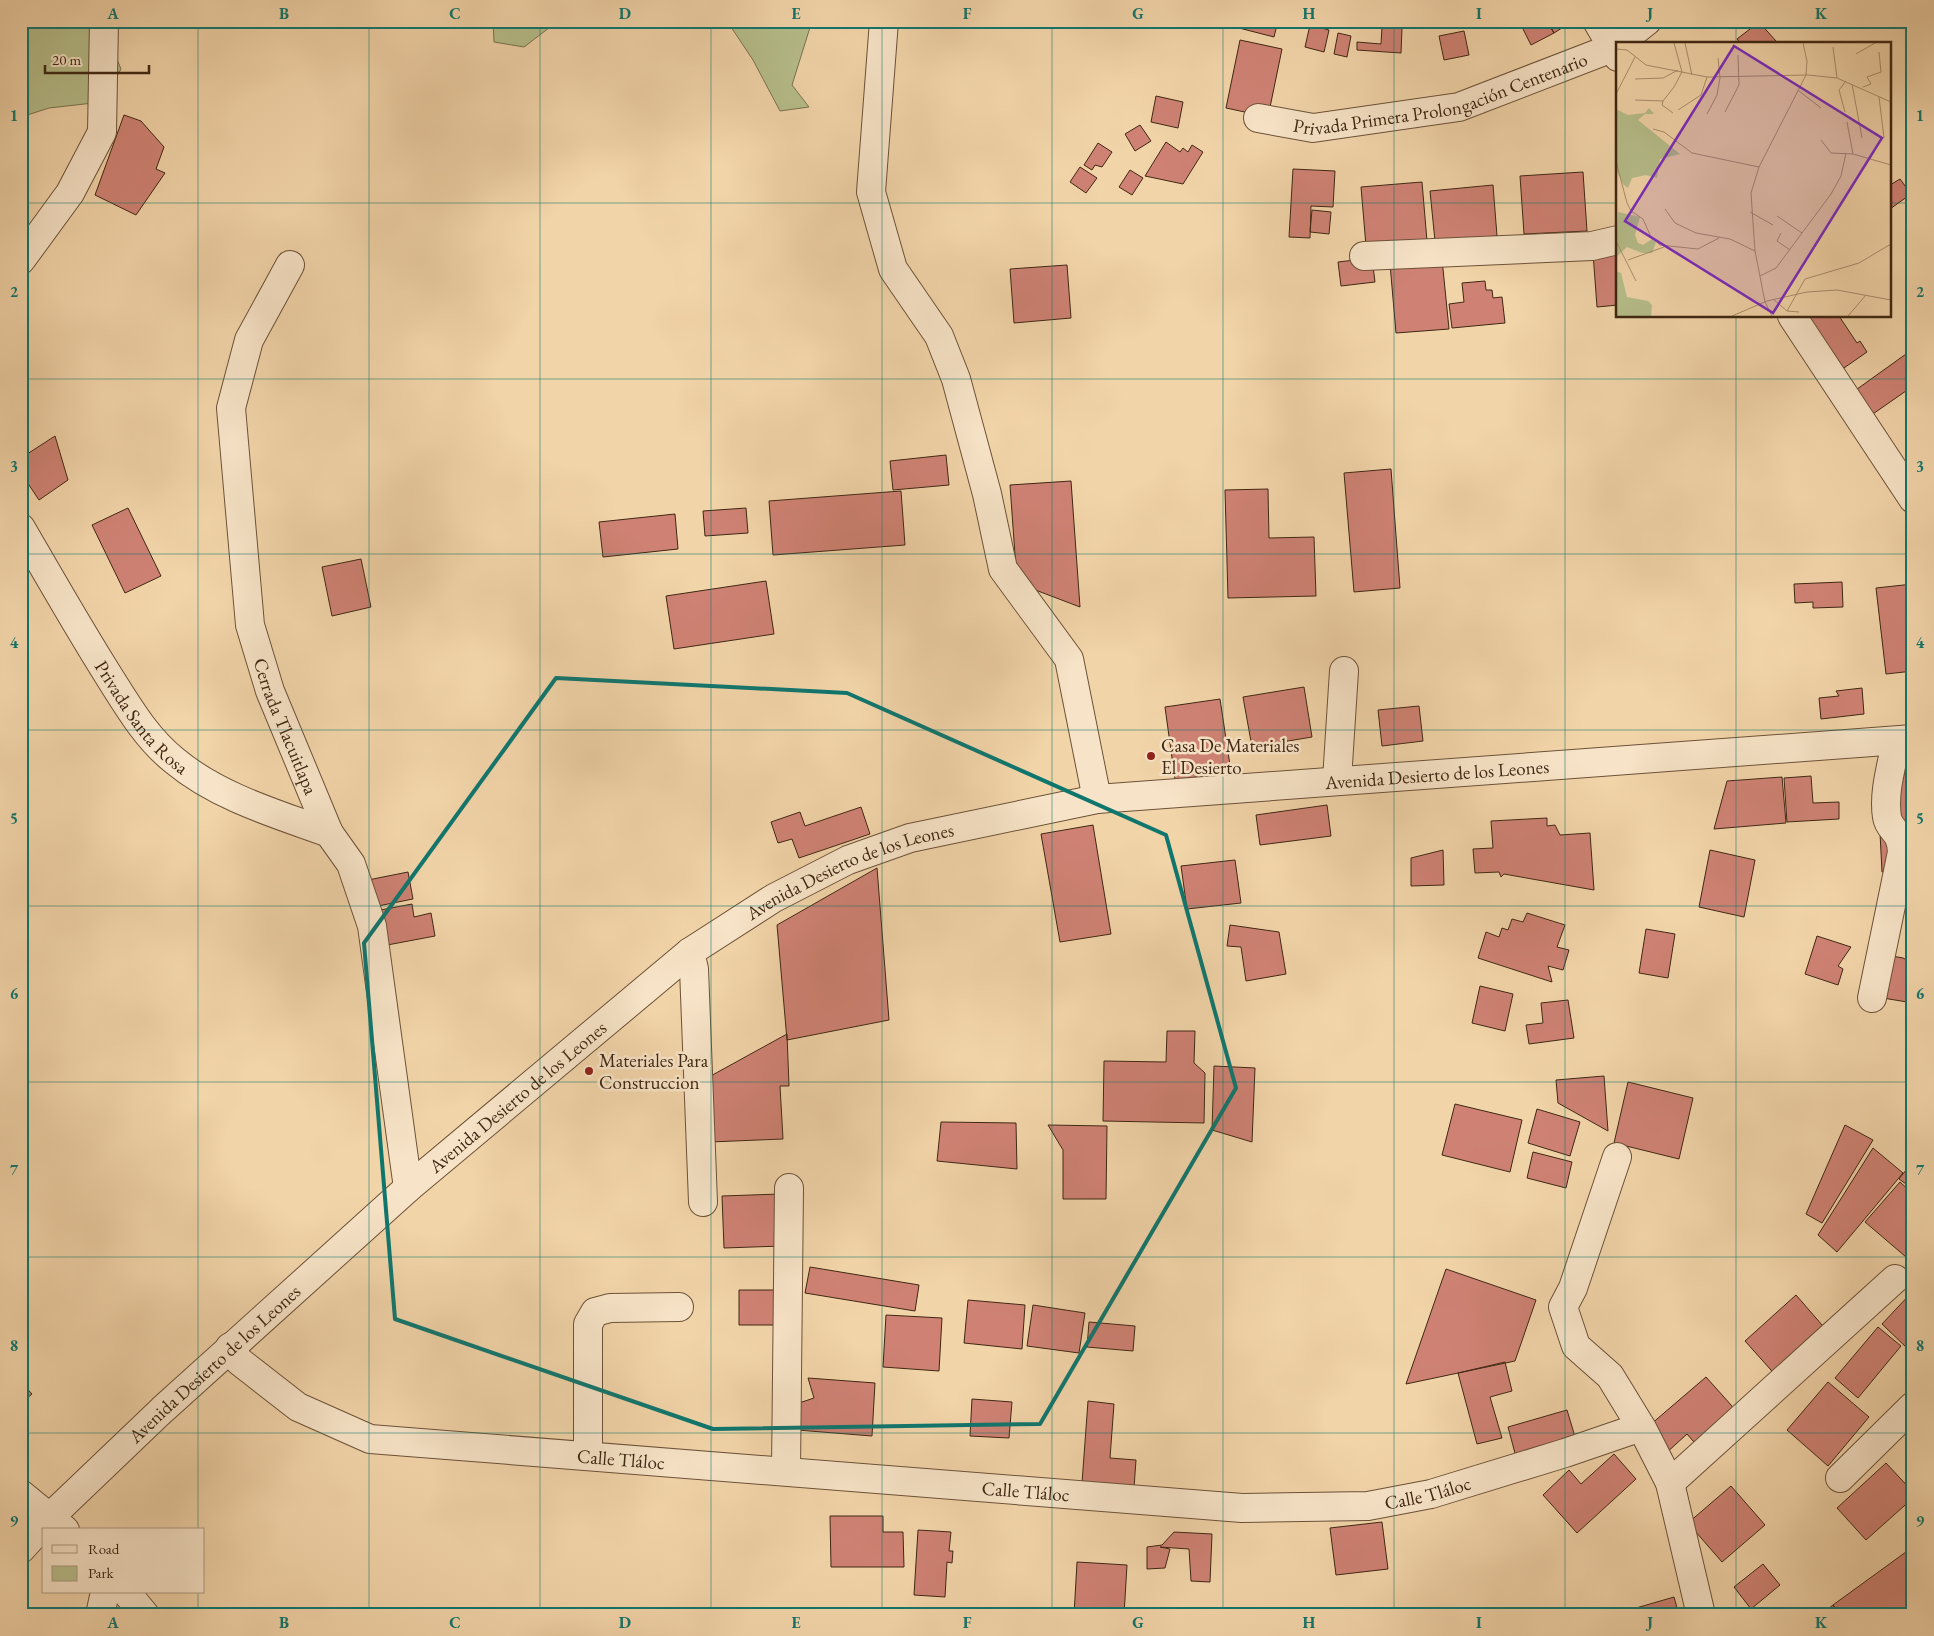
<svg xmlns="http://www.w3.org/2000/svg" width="1934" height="1636" font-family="'EB Garamond',serif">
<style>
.green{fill:#b6be8b;stroke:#7a724f}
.building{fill:#cf8274;stroke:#3f2713}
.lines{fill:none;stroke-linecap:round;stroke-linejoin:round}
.minor-casing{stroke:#6c5238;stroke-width:30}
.tertiary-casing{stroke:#6c5238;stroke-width:30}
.minor{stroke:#f7e3c7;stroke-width:28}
.tertiary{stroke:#f7e3c7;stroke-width:28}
.marked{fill:none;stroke:#0f766e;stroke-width:4;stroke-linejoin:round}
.grid{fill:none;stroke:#0f766e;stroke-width:1;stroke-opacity:0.55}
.poi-dot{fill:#8f2418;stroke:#f7e3c7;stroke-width:2}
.labels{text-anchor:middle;stroke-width:5;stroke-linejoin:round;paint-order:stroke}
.street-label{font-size:19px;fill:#3f2713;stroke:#f7e3c7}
.poi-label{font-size:19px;fill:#3f2713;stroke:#f7e3c7;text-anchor:start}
.inset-road{fill:none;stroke:#aa8f6d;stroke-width:1}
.view{fill:#7b2cbf;fill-opacity:0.15;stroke:#7b2cbf;stroke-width:2.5}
.inset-edge{fill:none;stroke:#3f2713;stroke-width:2.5}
.neatline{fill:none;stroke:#0f766e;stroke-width:2}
.grid-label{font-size:16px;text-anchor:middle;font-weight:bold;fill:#0f766e}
</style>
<rect width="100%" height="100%" fill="#f2d4a9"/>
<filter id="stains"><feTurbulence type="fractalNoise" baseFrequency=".004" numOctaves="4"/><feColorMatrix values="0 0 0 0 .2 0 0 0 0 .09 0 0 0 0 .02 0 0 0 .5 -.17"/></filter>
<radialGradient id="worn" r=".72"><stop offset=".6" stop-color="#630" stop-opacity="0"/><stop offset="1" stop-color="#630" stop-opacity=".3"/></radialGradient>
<path class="green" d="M21 21H101L121 69 102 102 49 108 21 117Z
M493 21H558L524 47 494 42Z
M727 21H812L792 85 809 107 780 111 753 60Z"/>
<path class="building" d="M1240 21H1278L1274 37 1239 28Z
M1380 21H1404V25L1380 23Z
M1519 21H1547L1554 33 1531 45Z
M1547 21H1563L1565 26 1554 33Z
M1759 22 1776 41 1772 44H1741L1737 39Z
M1310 25 1329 30 1324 52 1305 47Z
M1382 27 1402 28 1401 53 1357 50V42L1381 44Z
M1464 31 1469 55 1444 60 1439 36Z
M1338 33 1351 36 1347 57 1334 54Z
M1240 40 1282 49 1268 117 1226 108Z
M1156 96 1183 102 1178 128 1151 122Z
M124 115 141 121 164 147 156 169 165 173 136 215 95 195Z
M1140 125 1151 141 1135 151 1125 134Z
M1166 142 1180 152 1183 148 1188 152 1192 145 1203 152 1183 184 1145 176Z
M1098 143 1112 152 1102 167 1095 165 1092 170 1084 165Z
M1080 167 1097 178 1086 193 1070 182Z
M1293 169 1335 171 1333 207 1311 206 1310 238 1289 237Z
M1130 170 1143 178 1132 195 1119 187Z
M1583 172 1587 231 1524 234 1520 176Z
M1900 179 1911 194 1890 209V185Z
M1422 182 1427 241 1366 246 1361 187Z
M1493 185 1497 236 1435 241 1430 191Z
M1312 210 1331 212 1329 234 1310 232Z
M1617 251 1618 305 1597 307 1593 253Z
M1372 258 1375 282 1341 286 1338 262Z
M1442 259 1449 329 1396 333 1390 264Z
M1067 265 1071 318 1014 323 1010 269Z
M1485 281 1486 290H1492L1493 298 1502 297 1505 323 1452 328 1449 304 1464 302 1462 283Z
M1811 316H1839L1857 343 1860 341 1867 352 1841 370 1807 318Z
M1913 349V386L1870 416 1853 392Z
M55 436 68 480 39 500 21 473V458Z
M946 455 949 485 893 490 890 461Z
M1391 469 1400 588 1354 592 1344 473Z
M1071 481 1080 607 1017 583 1010 485Z
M1268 489 1269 538 1314 537 1316 596 1228 598 1225 490Z
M901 491 905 545 773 555 769 501Z
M128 508 161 576 125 593 92 525Z
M746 508 748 533 705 536 703 511Z
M675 514 678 549 603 557 599 522Z
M361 559 371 607 332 616 322 567Z
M766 581 774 634 674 649 666 596Z
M1842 582 1843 607 1813 608V602L1795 603 1794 584Z
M1913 584V671L1886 674 1876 588Z
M1304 687 1312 737 1252 747 1243 697Z
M1862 688 1864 714 1821 719 1819 698 1839 696 1836 691Z
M1220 699 1231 772 1175 780 1165 707Z
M1419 706 1423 741 1382 746 1378 710Z
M1913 774V808L1910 809 1913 870 1882 872 1877 775Z
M1811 776 1813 803 1839 802V819L1787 822 1784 778Z
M1782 777 1786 823 1714 829 1727 781Z
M1327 805 1331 836 1260 845 1256 815Z
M861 807 870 834 799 858 792 839 778 843 771 822 800 812 805 826Z
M1547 818V826L1555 825 1560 835 1590 833 1594 890 1504 874 1501 877 1499 872 1475 873 1473 849 1493 848 1491 821Z
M1093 825 1111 934 1060 942 1041 834Z
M1443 850 1444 885 1411 886V858Z
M1710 850 1755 860 1744 917 1699 907Z
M1235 860 1241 903 1187 909 1181 866Z
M877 868 889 1020 787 1040 777 925Z
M408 872 413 899 373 907 368 880Z
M412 904 414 917 431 913 435 936 382 946 375 911Z
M1527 913 1565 925 1557 947 1569 950 1563 970 1548 966 1552 982 1478 958 1486 932 1499 937 1502 928 1508 930 1512 919 1523 922Z
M1230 925 1279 932 1286 974 1246 981 1241 947 1227 946Z
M1646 929 1675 934 1668 978 1639 973Z
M1817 936 1851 947 1838 966 1843 969 1838 985 1805 974Z
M1892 956 1903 958 1912 963 1913 1003 1877 997Z
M1480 986 1513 994 1505 1031 1472 1023Z
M1568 1000 1574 1038 1529 1044 1526 1025 1543 1023 1541 1003Z
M1167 1031H1195L1194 1063 1205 1073 1204 1123 1103 1121 1104 1061 1166 1062Z
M787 1034 789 1086H780L783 1139 710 1142 707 1078Z
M1214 1066 1255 1068 1252 1142 1212 1130Z
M1604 1076 1608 1131 1558 1103 1556 1080Z
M1628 1082 1693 1098 1679 1159 1614 1143Z
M1455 1104 1522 1120 1510 1172 1442 1155Z
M1537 1109 1580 1122 1570 1156 1528 1143Z
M941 1122 1016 1123 1017 1169 937 1161Z
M1048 1125 1107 1126 1106 1199H1063V1150Z
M1845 1125 1873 1140 1822 1223 1806 1214Z
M1873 1148 1903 1173 1837 1252 1818 1235Z
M1533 1152 1572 1162 1566 1188 1527 1178Z
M1913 1161V1189L1899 1179Z
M1900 1182 1913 1194V1250L1906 1257 1865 1222Z
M780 1194 782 1246 724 1248 722 1196Z
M810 1267 919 1285 915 1311 805 1293Z
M1446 1269 1536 1300 1515 1361 1406 1384Z
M739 1290H781V1325H739Z
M1913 1291V1347L1909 1350 1882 1324Z
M1796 1295 1829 1333 1779 1379 1745 1341Z
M968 1300 1025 1305 1022 1349 964 1343Z
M1033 1305 1085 1313 1079 1353 1027 1346Z
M886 1315 942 1318 939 1371 883 1367Z
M1089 1322 1135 1326 1133 1351 1087 1347Z
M1878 1327 1901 1346 1858 1398 1835 1378Z
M1505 1362 1512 1391 1490 1397 1502 1438 1477 1444 1458 1373Z
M1706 1377 1740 1415 1700 1449 1687 1434 1664 1455 1643 1431Z
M808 1378 875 1383 872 1436 797 1430 799 1403 814 1398Z
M21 1382 32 1394 21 1403Z
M1828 1382 1869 1417 1828 1466 1787 1430Z
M972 1399 1012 1402 1009 1438 970 1436Z
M1088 1401 1114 1404 1110 1458 1136 1460 1134 1488 1082 1483Z
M1567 1410 1576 1440 1516 1457 1508 1427Z
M1614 1454 1636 1479 1577 1533 1543 1495 1569 1470 1581 1484Z
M1886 1463 1913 1492V1498L1866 1540 1837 1508Z
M1731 1486 1765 1525 1722 1562 1688 1523Z
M830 1516H883V1532H903L904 1567H831Z
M1382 1522 1388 1569 1336 1575 1330 1528Z
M918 1530 951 1532 949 1551H953L952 1563 947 1562 945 1597 914 1595Z
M1174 1532 1212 1534 1210 1582 1191 1581 1189 1549 1160 1547 1170 1549 1165 1568 1147 1569V1547L1162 1545Z
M1910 1549 1913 1553V1614L1840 1615 1833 1605Z
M1077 1562 1127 1565 1124 1615H1074Z
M1763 1564 1780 1585 1751 1609 1734 1587Z
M1674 1597 1679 1615H1612Z
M1833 1605 1840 1615H1820Z"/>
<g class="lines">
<g class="minor-casing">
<g id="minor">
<path d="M884 21 871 192 893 269 939 336 956 379 987 494 1003 569 1069 659 1097 799"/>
<path d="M1597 21 1618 57"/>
<path d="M1618 44 1647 21"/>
<path id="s1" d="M1258 118 1313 128 1459 107 1612 48 1618 44"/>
<path d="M1364 256 1592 246 1618 240"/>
<path d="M21 260 70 193 102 132 104 21"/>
<path id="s2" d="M290 265 249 340 231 408 250 625 270 691 329 833 351 864 372 926 408 1188"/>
<path d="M1792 316 1913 499"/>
<path id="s3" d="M21 528C50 578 79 629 110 678 129 708 147 739 175 761 218 797 277 814 329 833"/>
<path d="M1337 780 1344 671"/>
<path d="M690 952 694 969 703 1202"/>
<path d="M1872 998 1902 852C1901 829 1889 831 1887 817 1883 792 1892 765 1896 742"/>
<path d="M1617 1157 1573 1288 1563 1307 1576 1346 1610 1376 1643 1430 1670 1483 1701 1615"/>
<path id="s4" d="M230 1347 239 1361 298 1407 370 1439 1242 1508 1368 1506 1431 1494 1565 1453 1641 1427"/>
<path d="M588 1456V1324L595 1312 610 1308 679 1307"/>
<path d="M786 1471 789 1188"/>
<path d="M1840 1478 1913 1406"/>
<path d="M1670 1483 1895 1279"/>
<path d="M21 1494 65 1530"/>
<path d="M126 1592 145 1615"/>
<path d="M100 1615 105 1592"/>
</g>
</g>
<g class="tertiary-casing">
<g id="tertiary">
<path id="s5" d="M21 1549 50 1517 162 1410 408 1188 690 952 774 898 848 860 910 838 1097 799 1913 739"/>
</g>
</g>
<use href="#minor" class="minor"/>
<use href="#tertiary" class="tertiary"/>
</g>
<path class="marked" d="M556 678 847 693 1166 835 1236 1088 1040 1424 713 1429 395 1319 364 943Z"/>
<path class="grid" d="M198 21V1530M369 21V1615M540 21V1615M711 21V1615M882 21V1615M1052 21V1615M1223 21V1615M1394 21V1615M1565 21V1615M1736 21V44M21 203H1618M1890 203H1913M1736 316V1615M21 379H1913M21 554H1913M21 730H1913M21 906H1913M21 1082H1913M21 1257H1913M21 1433H1913M198 1592V1615"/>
<g class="poi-dot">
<circle cx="1151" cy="756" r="5"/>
<circle cx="589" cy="1071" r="5"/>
</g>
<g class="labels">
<g class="street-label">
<text dy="7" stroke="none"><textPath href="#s1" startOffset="188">Privada Primera Prolongación Centenario</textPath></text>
<text dy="7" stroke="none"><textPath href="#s3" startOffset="225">Privada Santa Rosa</textPath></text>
<text dy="7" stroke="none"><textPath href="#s2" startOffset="481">Cerrada Tlacuitlapa</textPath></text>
<text dy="7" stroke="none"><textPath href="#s5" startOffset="1678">Avenida Desierto de los Leones</textPath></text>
<text dy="7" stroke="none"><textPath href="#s5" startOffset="1078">Avenida Desierto de los Leones</textPath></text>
<text dy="7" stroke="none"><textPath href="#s5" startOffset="672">Avenida Desierto de los Leones</textPath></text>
<text dy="7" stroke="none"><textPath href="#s5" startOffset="268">Avenida Desierto de los Leones</textPath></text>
<text dy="7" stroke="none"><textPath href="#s4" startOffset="422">Calle Tláloc</textPath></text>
<text dy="7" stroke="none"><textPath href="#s4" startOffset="828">Calle Tláloc</textPath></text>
<text dy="7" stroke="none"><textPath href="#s4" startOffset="1232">Calle Tláloc</textPath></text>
</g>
<g class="poi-label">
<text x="1161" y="752">Casa De Materiales<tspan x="1161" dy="22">El Desierto</tspan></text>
<text x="599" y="1067">Materiales Para<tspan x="599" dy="22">Construccion</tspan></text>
</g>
</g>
<g transform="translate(1616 42)">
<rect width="275" height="275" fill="#f2d4a9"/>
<path d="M33 66 38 72H29L22 78 64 112 44 117 41 136 30 133 16 136 12 146 7 142 0 128V67L12 73 29 71ZM2 170 24 175 19 193 22 201 27 203 36 197 40 200 36 211H26L11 205 0 215ZM0 229 5 231 11 255 32 259 36 263 35 274H0Z" fill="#b6be8b"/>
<path class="inset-road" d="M69 1 76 33M217 5 221 36M0 7 11 8 30 23 91 35 192 33 221 36 275 60M240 12 259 1M19 37 47 36 62 28M236 42 246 96M247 45 255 42 251 35 265 30 263 10M183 49 205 66M0 52 19 15M263 55 268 96M19 58 47 59 58 45 66 30 58 1M47 59 46 63 57 71M62 68 85 53 91 35M109 70 123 43 122 13M229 70 223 48 230 39M91 72 101 53 104 36 102 16M231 80 237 112M37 87 48 90 76 111 143 125M205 98 215 111 237 112 275 123M0 119 11 161 15 169 27 177 35 195 44 203 82 207 103 196M49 167 59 181 80 191 114 197 139 209M134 170 157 183M161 174 186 191M165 191 161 199 174 208M0 199 20 239M12 218 48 205M144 234 160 226 215 152 225 134 230 111M157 257 171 269 183 270M171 269 189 237 243 221 275 202M116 274 151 259 191 250 221 248 275 258M156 274 149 260 139 209 135 151 143 125 190 33 191 19 187 1M232 274 250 253"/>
<path class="view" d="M118 4 266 96 157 271 9 179Z"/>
<rect width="275" height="275" class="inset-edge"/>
</g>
<rect width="1934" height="1636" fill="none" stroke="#f2d4a9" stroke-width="55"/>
<rect x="42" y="1528" width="162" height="65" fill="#f7e3c7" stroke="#ad987f"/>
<rect x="52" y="1545" width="25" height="8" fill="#f7e3c7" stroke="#ad987f"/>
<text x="88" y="1554" font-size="15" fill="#3f2713">Road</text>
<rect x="52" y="1566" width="25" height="15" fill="#b6be8b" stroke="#ad987f"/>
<text x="88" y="1578" font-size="15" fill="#3f2713">Park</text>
<path d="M45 65v8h104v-8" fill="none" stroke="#3f2713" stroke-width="2.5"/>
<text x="52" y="65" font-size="15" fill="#3f2713" stroke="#f7e3c7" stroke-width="4" paint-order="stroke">20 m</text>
<rect x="28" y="28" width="1878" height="1580" class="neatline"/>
<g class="grid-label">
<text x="113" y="19">A</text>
<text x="284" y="19">B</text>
<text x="455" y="19">C</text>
<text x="625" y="19">D</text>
<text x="796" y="19">E</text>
<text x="967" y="19">F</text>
<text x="1138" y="19">G</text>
<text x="1309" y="19">H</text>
<text x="1479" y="19">I</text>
<text x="1650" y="19">J</text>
<text x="1821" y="19">K</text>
<text x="14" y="121">1</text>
<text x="1920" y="121">1</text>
<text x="14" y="297">2</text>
<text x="1920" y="297">2</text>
<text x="14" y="472">3</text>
<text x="1920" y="472">3</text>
<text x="14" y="648">4</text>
<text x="1920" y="648">4</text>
<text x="14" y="824">5</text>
<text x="1920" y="824">5</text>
<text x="14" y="999">6</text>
<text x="1920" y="999">6</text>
<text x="14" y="1175">7</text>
<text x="1920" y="1175">7</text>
<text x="14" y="1351">8</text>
<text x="1920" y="1351">8</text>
<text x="14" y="1526">9</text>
<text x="1920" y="1526">9</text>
<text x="113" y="1628">A</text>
<text x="284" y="1628">B</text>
<text x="455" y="1628">C</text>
<text x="625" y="1628">D</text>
<text x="796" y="1628">E</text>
<text x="967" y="1628">F</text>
<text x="1138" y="1628">G</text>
<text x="1309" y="1628">H</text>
<text x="1479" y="1628">I</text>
<text x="1650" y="1628">J</text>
<text x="1821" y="1628">K</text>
</g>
<rect width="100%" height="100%" filter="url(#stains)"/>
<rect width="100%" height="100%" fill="url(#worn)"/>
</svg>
